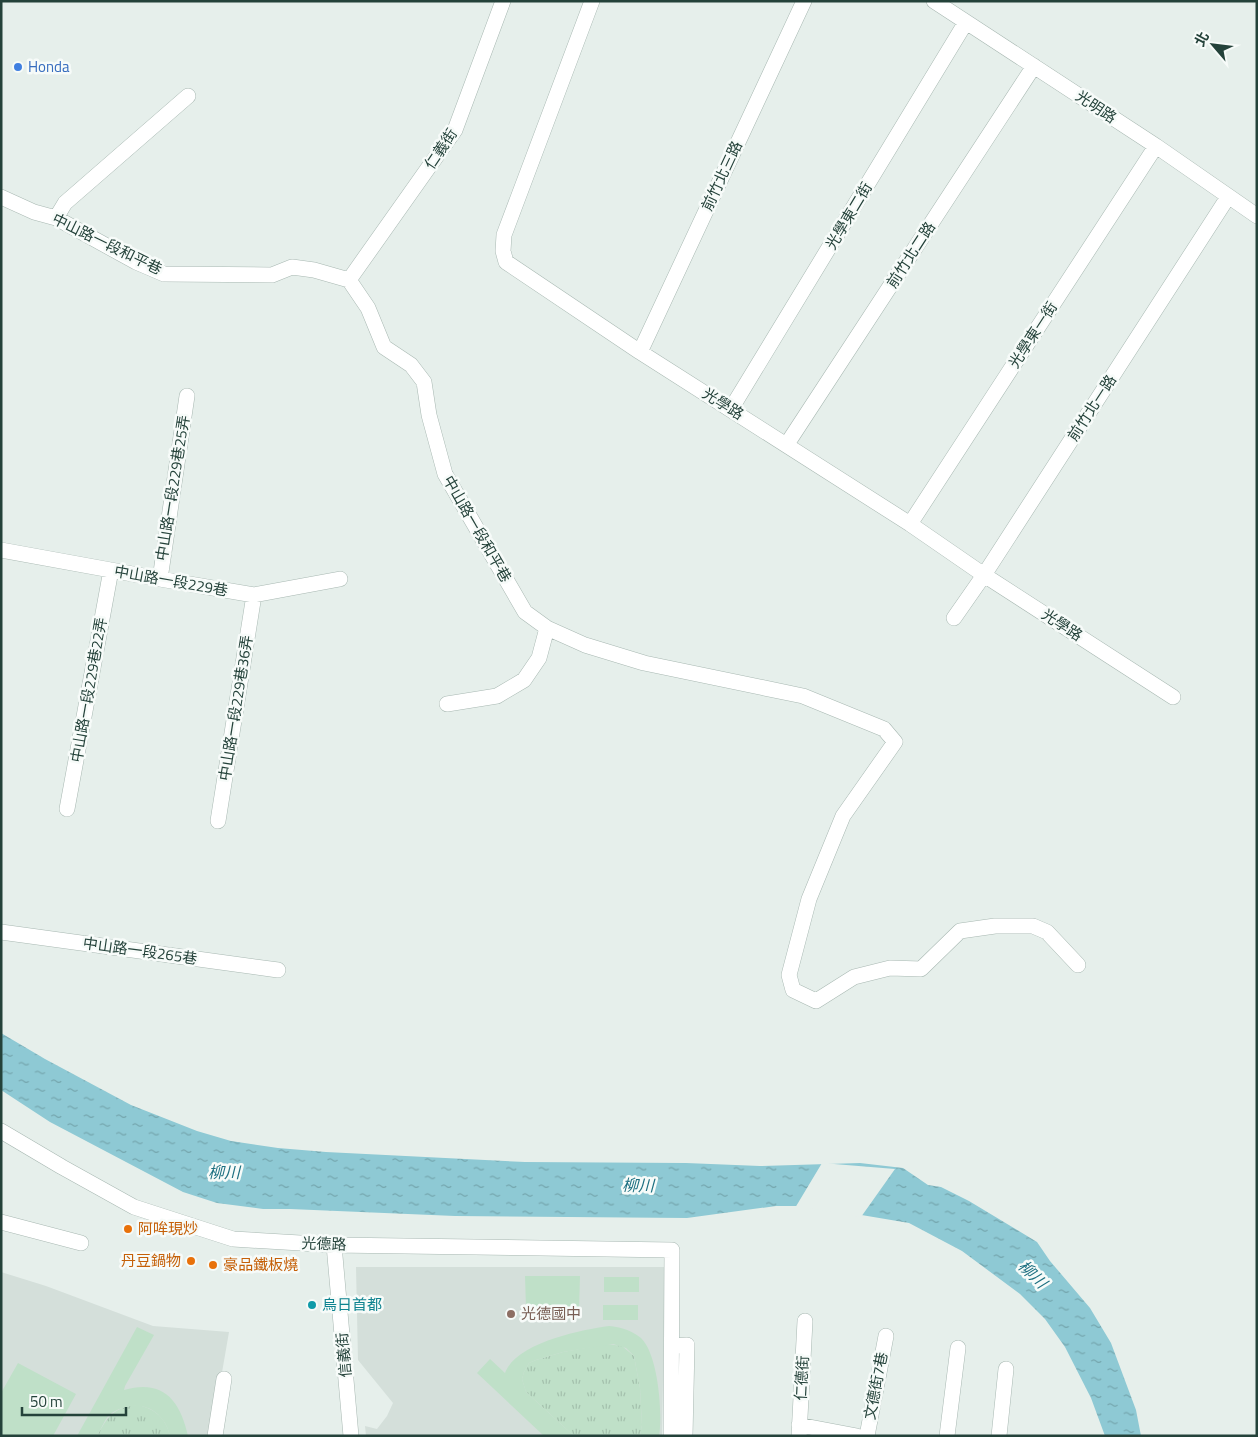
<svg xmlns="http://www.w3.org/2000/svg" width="1258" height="1437" font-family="'Titillium Web','Noto Sans TC',sans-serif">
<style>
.built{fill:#d4dfda}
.grass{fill:url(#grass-tufts)}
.pitch{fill:#bfe0c8}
.water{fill:url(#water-ripples)}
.pier{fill:#e6efeb}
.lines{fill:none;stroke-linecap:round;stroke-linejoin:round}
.minor-casing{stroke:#a8b8b2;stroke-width:16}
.minor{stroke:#fff;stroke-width:15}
.shop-dot{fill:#3f7fe0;stroke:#f7fbf9;stroke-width:2}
.food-dot{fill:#e8710a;stroke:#f7fbf9;stroke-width:2}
.culture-dot{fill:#0f9aa8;stroke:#f7fbf9;stroke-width:2}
.education-dot{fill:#8d6e63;stroke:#f7fbf9;stroke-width:2}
.labels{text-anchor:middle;stroke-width:5;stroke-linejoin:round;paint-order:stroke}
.shop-label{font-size:15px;fill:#366cbe;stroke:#f7fbf9;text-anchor:start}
.street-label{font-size:15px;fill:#24423a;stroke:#f7fbf9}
.food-label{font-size:15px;fill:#c56008;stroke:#f7fbf9;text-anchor:start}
.culture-label{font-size:15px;fill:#0d838f;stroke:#f7fbf9;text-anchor:start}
.education-label{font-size:15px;fill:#785e54;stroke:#f7fbf9;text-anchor:start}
.water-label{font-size:16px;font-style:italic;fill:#1c6f80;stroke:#f7fbf9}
</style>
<defs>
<pattern id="grass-tufts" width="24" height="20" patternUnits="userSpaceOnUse" patternTransform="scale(1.25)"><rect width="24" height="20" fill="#bfe0c8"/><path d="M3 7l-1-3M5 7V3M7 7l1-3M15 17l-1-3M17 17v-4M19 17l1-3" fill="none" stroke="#a4c1ad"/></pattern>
<pattern id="water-ripples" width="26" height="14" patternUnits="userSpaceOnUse" patternTransform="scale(1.25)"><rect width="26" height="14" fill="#8ec9d4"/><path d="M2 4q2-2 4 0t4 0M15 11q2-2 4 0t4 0" fill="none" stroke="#74a5ad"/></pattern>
</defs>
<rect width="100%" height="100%" fill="#e6efeb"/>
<path class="built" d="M356 1267H665L662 1436H366L365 1426 377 1429 387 1416 393 1403 358 1360Z
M1 1272 46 1286 153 1326 229 1332 211 1436H1Z"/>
<path class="grass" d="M607 1344 622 1346 634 1356 640 1388 642 1425 640 1436H574L526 1392 522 1379 524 1372 529 1363 536 1360 563 1352Z
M138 1405C155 1409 166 1418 170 1436H97C108 1416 114 1407 138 1405Z"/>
<path class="pitch" d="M525 1276H580L579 1310 526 1308Z
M604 1277H639V1292H604Z
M603 1305H638V1320H603Z
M609 1326C621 1327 631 1330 641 1338 658 1354 663 1413 659 1436H640L642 1425 640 1388 634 1356 626 1348 613 1344 563 1352 536 1360 529 1363 524 1372 522 1379 526 1392 574 1436H544L477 1373 490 1359 505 1373C516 1343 580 1330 609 1326Z
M137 1327 154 1335 125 1386 124 1390C163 1379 180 1400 188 1436H170C165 1413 145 1400 123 1408 118 1409 113 1412 109 1415 104 1421 101 1429 97 1436H77Z
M18 1363 76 1394 53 1436H1V1393Z"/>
<path class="water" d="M1 1033 45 1059 131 1105 197 1131 231 1141 278 1148 326 1152 525 1162 686 1163 760 1166 860 1163 903 1168 928 1185 941 1187 969 1201 1037 1242 1050 1261 1090 1308 1111 1343 1136 1410 1141 1436H1105L1091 1398 1065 1347 1045 1319 1020 1294 962 1251 909 1223 808 1206H776L687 1218 455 1216 290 1209H263L217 1203 183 1192 50 1122 1 1090Z"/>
<path class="pier" d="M822 1163 895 1169 861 1217 808 1208H795Z"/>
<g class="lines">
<g class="minor-casing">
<path id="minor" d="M592 1 504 235 503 251 506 262 640 352 910 524 984 575 1173 697
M934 1 1156 146 1257 216
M1 197 34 212 56 218 136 262 164 274 272 275 292 267 314 270 349 280 368 308 384 347 411 365 424 382 429 415 445 474 525 612 547 628 585 645 644 663 803 696 884 729 895 742 843 816 809 899 789 975 793 990 816 1001 854 977 890 968 921 969 960 931 995 926H1033L1047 932 1078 965
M56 218 65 203 188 96
M349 280 455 130 503 1
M640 352 804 1
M731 409 966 22
M787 444 1034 66
M910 524 1156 146
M1 550 160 579 254 595 340 579
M160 579 187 396
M954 618 984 575 1228 197
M447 704 497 696 524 680 539 658 547 628
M67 809 111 570
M218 821 254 595
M1 932 278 970
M1 1131 62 1167 134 1207 233 1239 334 1245 672 1250 671 1436
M1 1222 81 1243
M334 1245 351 1436
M672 1346 687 1345 685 1436
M799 1425 857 1436
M215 1436 224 1379
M799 1436 805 1321
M867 1436 886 1336
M947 1436 958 1348
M999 1436 1006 1369"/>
</g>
<use href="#minor" class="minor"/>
</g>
<circle class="shop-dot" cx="18" cy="67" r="5"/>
<g class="food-dot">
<circle cx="128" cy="1229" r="5"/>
<circle cx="191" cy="1261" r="5"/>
<circle cx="213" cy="1265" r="5"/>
</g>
<circle class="culture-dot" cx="312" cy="1305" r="5"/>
<circle class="education-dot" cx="511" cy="1314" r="5"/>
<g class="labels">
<g class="shop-label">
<text x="28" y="72">Honda</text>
</g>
<g class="street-label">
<text transform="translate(1096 107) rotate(34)" y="5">光明路</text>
<text transform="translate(441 149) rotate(-56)" y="5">仁義街</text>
<text transform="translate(722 176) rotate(-65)" y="5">前竹北三路</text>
<text transform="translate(849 216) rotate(-59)" y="5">光學東二街</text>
<text transform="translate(107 244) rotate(26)" y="5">中山路一段和平巷</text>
<text transform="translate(911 255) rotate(-57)" y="5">前竹北二路</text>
<text transform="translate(1033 335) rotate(-57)" y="5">光學東一街</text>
<text transform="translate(723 404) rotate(32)" y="5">光學路</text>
<text transform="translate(1092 408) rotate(-57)" y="5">前竹北一路</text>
<text transform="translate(173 488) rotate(-81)" y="5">中山路一段229巷25弄</text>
<text transform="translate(477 529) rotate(60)" y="5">中山路一段和平巷</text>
<text transform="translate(171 581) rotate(10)" y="5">中山路一段229巷</text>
<text transform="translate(1062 625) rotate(33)" y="5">光學路</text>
<text transform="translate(89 690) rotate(-80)" y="5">中山路一段229巷22弄</text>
<text transform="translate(236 708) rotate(-81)" y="5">中山路一段229巷36弄</text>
<text transform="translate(140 951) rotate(8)" y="5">中山路一段265巷</text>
<text transform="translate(324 1244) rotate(2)" y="5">光德路</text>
<text transform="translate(344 1355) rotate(-95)" y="5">信義街</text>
<text transform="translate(802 1378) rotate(-87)" y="5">仁德街</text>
<text transform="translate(876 1386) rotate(-79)" y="5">文德街7巷</text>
</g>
<g class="food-label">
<text x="138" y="1234">阿哞現炒</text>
<text x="181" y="1266" text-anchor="end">丹豆鍋物</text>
<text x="223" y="1270">豪品鐵板燒</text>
</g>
<g class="culture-label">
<text x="322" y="1310">烏日首都</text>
</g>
<g class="education-label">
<text x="521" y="1319">光德國中</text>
</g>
<g class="water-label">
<text x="224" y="1178">柳川</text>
<text transform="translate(638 1185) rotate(1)" y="6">柳川</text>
<text transform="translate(1033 1274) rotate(44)" y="6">柳川</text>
</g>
</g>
<rect width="1258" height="1437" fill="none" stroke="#24423a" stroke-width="5"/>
<g transform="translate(1213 45) rotate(298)" stroke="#f7fbf9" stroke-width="4" paint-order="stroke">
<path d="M0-4L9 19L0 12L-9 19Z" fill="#24423a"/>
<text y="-8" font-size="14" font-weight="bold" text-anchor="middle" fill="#24423a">北</text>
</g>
<path d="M22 1407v8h104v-8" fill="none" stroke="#24423a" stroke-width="2.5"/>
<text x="30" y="1407" font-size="15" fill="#24423a" stroke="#f7fbf9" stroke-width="4" paint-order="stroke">50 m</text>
</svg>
